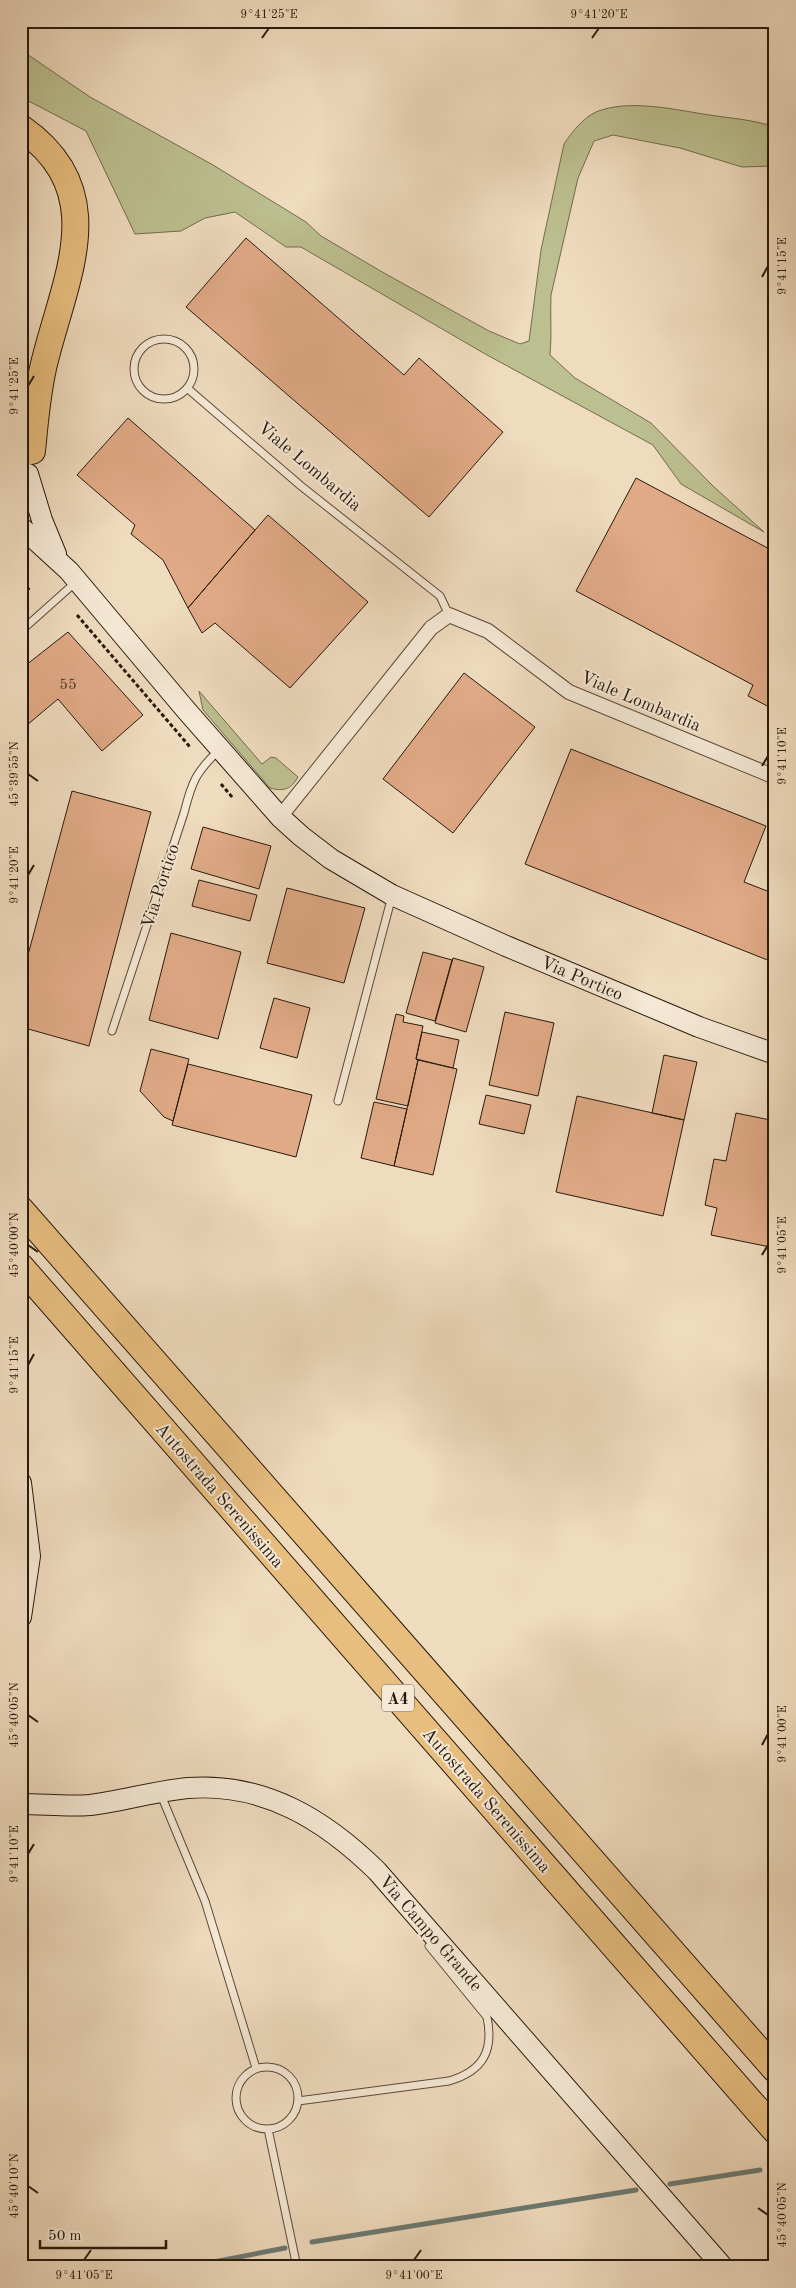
<svg xmlns="http://www.w3.org/2000/svg" width="796" height="2288" font-family="'Old Standard TT',serif">
<style>
.green{fill:#bcbf8f;stroke:#726c4e}
.lines{fill:none;stroke-linecap:round;stroke-linejoin:round}
.stream{stroke:#6c7a72;stroke-width:5}
.building{fill:#e0aa86;stroke:#281a0d}
.lane-casing{stroke:#5a4a39;stroke-width:9}
.street-casing{stroke:#5a4a39;stroke-width:16}
.secondary-casing{stroke:#281a0d;stroke-width:22}
.highway-casing{stroke:#281a0d;stroke-width:28}
.path{stroke:#281a0d;stroke-width:3;stroke-dasharray:4 2.5;stroke-linecap:butt}
.lane{stroke:#f5e8d5;stroke-width:7}
.street{stroke:#f5e8d5;stroke-width:14}
.secondary{stroke:#f5e8d5;stroke-width:20}
.highway{stroke:#e8be7f;stroke-width:26}
.ticks{fill:none;stroke:#281a0d;stroke-width:2}
.labels{text-anchor:middle;stroke-width:4;stroke-linejoin:round;paint-order:stroke}
.number-label{font-size:15px;fill:#563e2b}
.shield{fill:#f5e8d5;stroke:#665849;stroke-width:1}
.shield-label{font-size:16px;font-weight:bold;fill:#281a0d}
.street-label{font-size:18px;fill:#281a0d;stroke:#f5e8d5}
.neatline{fill:none;stroke:#281a0d;stroke-width:2}
.ticks-label{font-size:12px;text-anchor:middle;fill:#281a0d}
</style>
<rect width="100%" height="100%" fill="#efdbbe"/>
<filter id="stains"><feTurbulence type="fractalNoise" baseFrequency=".004" numOctaves="4"/><feColorMatrix values="0 0 0 0 .2 0 0 0 0 .09 0 0 0 0 .02 0 0 0 .5 -.17"/></filter>
<radialGradient id="worn" r=".72"><stop offset=".6" stop-color="#630" stop-opacity="0"/><stop offset="1" stop-color="#630" stop-opacity=".3"/></radialGradient>
<path class="green" d="M21 50 90 97 213 165 306 222 321 236 384 273 489 331 520 344 529 341 541 250 564 144C572 132 583 118 596 112 627 99 672 109 703 114 727 118 751 119 775 127V166L742 167 680 148 613 135 594 141 578 178 551 295C550 315 552 335 550 355L575 378 651 423 713 486 764 532 681 484 653 445 487 355 301 247H286L235 212 205 218 181 231 135 234 86 131 21 97Z
M199 691 262 764 271 757 276 758 298 777C291 789 284 792 270 788L203 710Z"/>
<g class="lines">
<path class="stream" d="M670 2184 760 2170
M312 2242 636 2190
M188 2267 285 2248"/>
</g>
<path class="building" d="M246 238 404 375 419 358 503 432 429 517 186 307Z
M128 418 255 530 188 608 163 560 131 534 135 525 77 475Z
M636 478 775 552V710L748 696 753 685 576 591Z
M268 515 368 602 290 688 215 623 202 633 188 608Z
M21 578 30 589 21 596Z
M68 632 143 715 102 751 58 699 21 730V669Z
M464 673 535 727 453 833 383 779Z
M571 749 766 826 744 882 775 894V963L525 864Z
M72 791 151 812 89 1046 21 1027V981Z
M203 827 271 846 259 889 191 869Z
M199 880 257 895 250 921 192 906Z
M287 888 365 908 344 983 267 963Z
M171 933 241 952 218 1039 149 1020Z
M423 952 452 960 435 1021 406 1013Z
M453 958 484 967 466 1032 435 1023Z
M274 998 310 1008 297 1058 260 1048Z
M505 1012 554 1023 538 1096 489 1085Z
M396 1014 404 1016 403 1022 423 1026 416 1059 418 1060 408 1106 376 1099Z
M422 1032 459 1040 453 1068 416 1059Z
M151 1049 189 1059 173 1121 164 1117 140 1091Z
M664 1055 697 1062 684 1120 652 1113Z
M418 1060 457 1069 433 1175 394 1166Z
M188 1064 312 1095 296 1157 172 1125Z
M486 1095 531 1105 524 1134 479 1124Z
M577 1096 684 1120 663 1216 556 1192Z
M374 1102 407 1109 394 1166 361 1158Z
M736 1113 775 1121V1248L711 1235 717 1208 705 1205 714 1159 726 1161Z"/>
<g class="lines">
<g class="lane-casing">
<path id="lane" d="M134 369a30 30 0 1 1 60 0a30 30 0 1 1-60 0Z
M187 388 301 486 440 596 449 615
M21 631 77 581
M112 1031 184 813C192 781 196 772 220 749
M338 1101 392 896
M161 1795 205 1901 256 2068
M236 2098a31 31 0 1 1 62 0a31 31 0 1 1-62 0Z
M298 2101 449 2081C483 2071 494 2051 487 2017L429 1946
M268 2129 297 2267"/>
</g>
<g class="street-casing">
<path id="street" d="M280 817 431 628 449 615 488 631 569 692 775 777"/>
</g>
<g class="secondary-casing">
<path id="secondary" d="M28 474 42 520 56 554
M21 527 69 571 186 710 280 817 301 836 331 859 392 895 506 946 699 1027 775 1054
M21 1483 30 1556 21 1617
M21 1804C44 1804 67 1807 90 1805 123 1801 155 1791 188 1788 264 1782 325 1820 377 1871L723 2267"/>
</g>
<g class="highway-casing">
<path id="highway" d="M21 128C113 192 65 277 44 364 37 392 35 422 32 451
M21 1210 775 2069
M21 1267 775 2130"/>
</g>
<path class="path" d="M77 615 190 747
M221 784 233 798"/>
<use href="#lane" class="lane"/>
<use href="#street" class="street"/>
<use href="#secondary" class="secondary"/>
<use href="#highway" class="highway"/>
</g>
<path class="ticks" d="M262 38 269 28M592 38 599 28M762 277 768 266M28 386 34 376M762 766 768 756M28 774 38 781M28 875 34 865M28 1245 38 1252M762 1255 768 1245M28 1365 34 1354M28 1715 38 1722M762 1745 768 1734M28 1854 34 1844M28 2186 38 2193M758 2208 768 2215M84 2260 91 2250M414 2260 421 2250"/>
<g class="labels">
<g class="number-label">
<text x="68" y="689">55</text>
</g>
<rect class="shield" x="382" y="1684.5" width="32" height="27" rx="4"/>
<g class="shield-label">
<text x="398" y="1704">A4</text>
</g>
<g class="street-label">
<text transform="translate(310 466) rotate(40)" y="6">Viale Lombardia</text>
<text transform="translate(641 701) rotate(23)" y="6">Viale Lombardia</text>
<text transform="translate(160 886) rotate(-72)" y="6">Via Portico</text>
<text transform="translate(582 978) rotate(23)" y="6">Via Portico</text>
<text transform="translate(220 1495) rotate(49)" y="6">Autostrada Serenissima</text>
<text transform="translate(487 1800) rotate(49)" y="6">Autostrada Serenissima</text>
<text transform="translate(431 1933) rotate(49)" y="6">Via Campo Grande</text>
</g>
</g>
<rect width="796" height="2288" fill="none" stroke="#efdbbe" stroke-width="55"/>
<path d="M40 2240v8h126v-8" fill="none" stroke="#281a0d" stroke-width="2.5"/>
<text x="48" y="2240" font-size="15" fill="#281a0d" stroke="#f5e8d5" stroke-width="4" paint-order="stroke">50 m</text>
<rect x="28" y="28" width="740" height="2232" class="neatline"/>
<g class="ticks-label">
<text x="269" y="18">9°41'25"E</text>
<text x="599" y="18">9°41'20"E</text>
<text transform="translate(782 266) rotate(-90)" y="4">9°41'15"E</text>
<text transform="translate(14 386) rotate(-90)" y="4">9°41'25"E</text>
<text transform="translate(782 756) rotate(-90)" y="4">9°41'10"E</text>
<text transform="translate(14 774) rotate(-90)" y="4">45°39'55"N</text>
<text transform="translate(14 875) rotate(-90)" y="4">9°41'20"E</text>
<text transform="translate(14 1245) rotate(-90)" y="4">45°40'00"N</text>
<text transform="translate(782 1245) rotate(-90)" y="4">9°41'05"E</text>
<text transform="translate(14 1365) rotate(-90)" y="4">9°41'15"E</text>
<text transform="translate(14 1715) rotate(-90)" y="4">45°40'05"N</text>
<text transform="translate(782 1734) rotate(-90)" y="4">9°41'00"E</text>
<text transform="translate(14 1854) rotate(-90)" y="4">9°41'10"E</text>
<text transform="translate(14 2186) rotate(-90)" y="4">45°40'10"N</text>
<text transform="translate(782 2215) rotate(-90)" y="4">45°40'05"N</text>
<text x="84" y="2279">9°41'05"E</text>
<text x="414" y="2279">9°41'00"E</text>
</g>
<rect width="100%" height="100%" filter="url(#stains)"/>
<rect width="100%" height="100%" fill="url(#worn)"/>
</svg>
